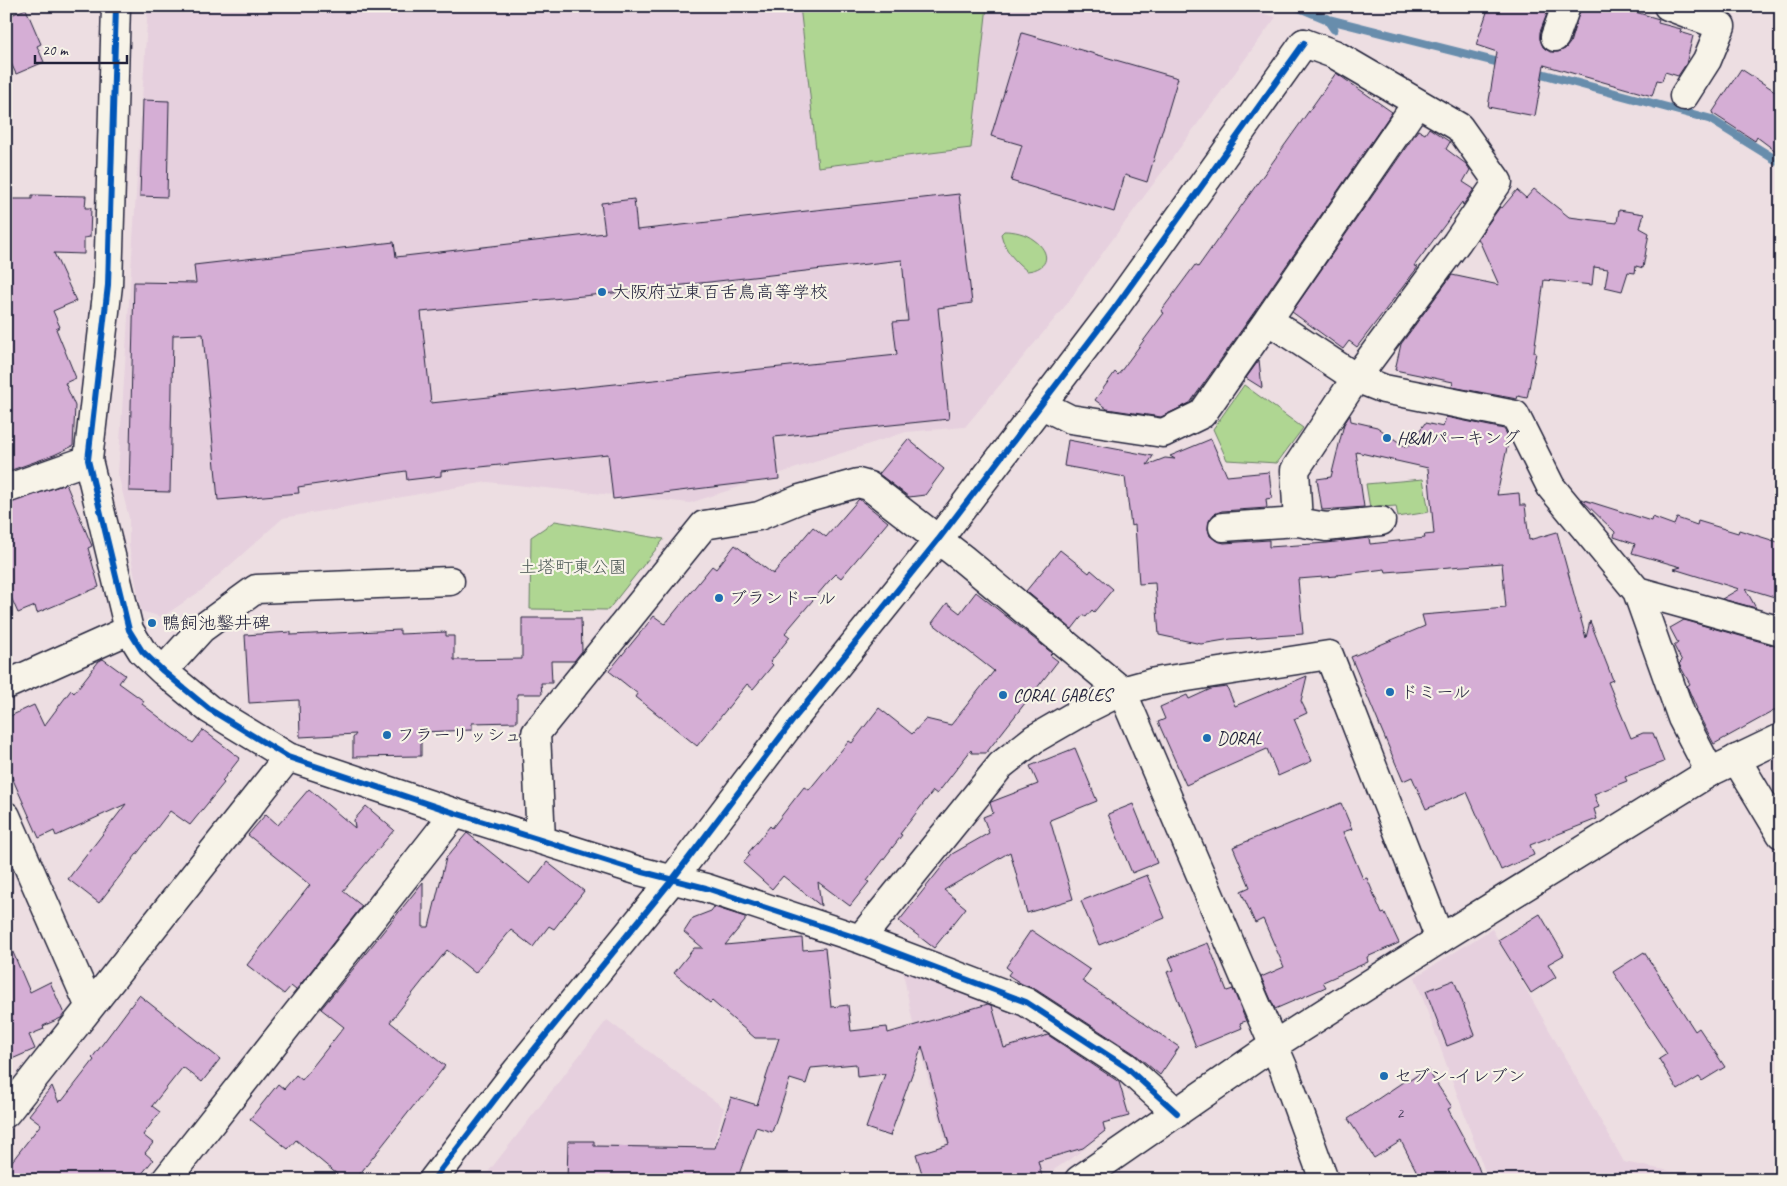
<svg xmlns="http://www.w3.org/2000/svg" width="1787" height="1186" font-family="Caveat,'Klee One',sans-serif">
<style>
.built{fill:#e6d0de}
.green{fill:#afd692;stroke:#687c66}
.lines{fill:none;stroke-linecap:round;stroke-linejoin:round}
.stream{stroke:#688dac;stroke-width:9}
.building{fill:#d5aed5;stroke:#22223b;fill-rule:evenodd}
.minor-casing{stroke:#22223b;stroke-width:31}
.tertiary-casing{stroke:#22223b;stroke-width:31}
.minor{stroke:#f7f3e8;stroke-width:28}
.tertiary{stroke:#f7f3e8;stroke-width:28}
.cycleway-casing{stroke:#f7f3e8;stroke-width:9}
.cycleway{stroke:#0057b8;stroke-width:6}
.poi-dot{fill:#1f6fb2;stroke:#f7f3e8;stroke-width:2}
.labels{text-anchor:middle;stroke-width:4.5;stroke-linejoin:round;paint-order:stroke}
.number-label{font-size:15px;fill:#4f4562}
.poi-label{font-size:18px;fill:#22223b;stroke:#f7f3e8;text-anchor:start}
.park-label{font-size:18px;fill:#4c5855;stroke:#f7f3e8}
</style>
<rect width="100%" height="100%" fill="#eddee2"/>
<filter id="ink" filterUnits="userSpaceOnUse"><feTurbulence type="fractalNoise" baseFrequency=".02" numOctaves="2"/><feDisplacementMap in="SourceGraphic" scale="10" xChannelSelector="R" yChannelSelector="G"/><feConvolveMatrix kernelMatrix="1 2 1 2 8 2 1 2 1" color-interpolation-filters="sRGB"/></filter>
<g filter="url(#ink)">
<path class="built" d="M148 6H1235L1276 17 1079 285 1071 299 965 427 906 432 690 503 487 482 283 518 202 590 162 617 141 611 129 546V518L118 474Z
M1492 929 1624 1162 1715 1180H1488L1415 977Z
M910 967 1051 1026 1086 1148 1039 1180H956L913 1024 903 971Z
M607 1020 724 1108 704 1177 565 1176V1180H482Z"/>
<path class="green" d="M800 6H987L971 148 818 167Z
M1004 231C1014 231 1025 233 1034 240 1051 252 1050 269 1027 271 1014 260 1005 251 1001 234Z
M1244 385 1303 428 1277 463 1227 460 1213 429Z
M1423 479 1429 512 1398 517 1396 506 1370 508 1366 484Z
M555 521 664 539 608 610 530 609 531 537Z"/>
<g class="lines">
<path class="stream" d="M1296 6 1327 19 1334 29
M1327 19 1505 64
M1532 71 1710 119 1781 163"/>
</g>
<path class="building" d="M1489 6H1534L1548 11 1540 32V39L1543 47 1550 52H1558L1565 49 1570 43 1581 6H1615L1659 19 1658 23 1681 29 1680 32 1693 36 1686 64 1678 76 1665 72 1662 81 1657 80 1652 96 1544 65 1535 116 1488 107 1497 52 1476 45Z
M26 9 41 44 37 46 44 62 16 74 6 52V17Z
M1022 33 1178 78 1147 182 1125 175 1114 212 1011 181 1022 145 991 136Z
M1741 69 1781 95V155L1757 137 1755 141 1712 113Z
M1336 73 1392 112 1255 311 1190 403 1161 417 1107 409 1095 400 1115 372 1118 375 1164 313 1161 311 1195 265 1198 267Z
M143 100 169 101 167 197 140 196Z
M1429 128 1450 142 1446 149 1466 164 1470 170 1463 182 1474 189 1463 205 1462 202 1414 266 1418 267 1357 347 1349 341 1343 349 1292 312 1418 130 1425 134Z
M1534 189 1569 217 1617 223 1619 210 1644 214 1640 228 1649 233 1643 268 1636 266 1635 273 1628 272 1622 291 1605 287 1608 269 1594 267 1592 285 1544 280 1534 352 1536 353 1527 398 1518 396 1517 399 1452 387 1453 382 1395 370 1401 344 1452 275 1499 285 1478 238 1500 207 1502 208 1517 190 1526 198Z
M959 194 972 303 938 308 949 419 774 437 779 479 613 499 608 454 441 471V476L407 480 406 471 298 487 299 493 218 500 203 334 173 335 170 492 129 491 134 282 196 283 194 265 394 242 396 257 605 233 601 203 634 199 637 230ZM902 260 908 321 893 322 897 355 431 403 421 312 613 293Z
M32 195 86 196 85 208H91L90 237 84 238V254L54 253 76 301 53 311 60 327 56 329 76 378 65 383 75 406 73 446 54 455 6 472V199H32Z
M1259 360 1262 388 1246 378Z
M1350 415 1351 421 1377 427 1407 448 1425 423 1443 427 1446 417 1504 429 1509 438 1497 495 1519 493 1520 505H1525L1529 540 1557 532 1586 638 1590 621 1613 680 1608 682 1631 738 1643 733H1653L1664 762 1625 777 1627 781 1594 794 1599 807 1594 809 1597 819 1530 845 1534 855 1501 870 1467 792 1426 809 1412 777 1403 781 1351 657 1425 626 1422 615 1506 608 1502 563 1386 572 1385 569 1337 575V576L1298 579 1303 634 1231 639 1201 644 1159 635 1155 583 1139 584 1135 525 1131 526 1125 477 1064 466 1068 440 1153 456 1147 465 1165 458 1175 459 1170 456 1211 439 1227 476 1269 472 1272 498 1266 499 1267 508 1222 511 1214 514 1209 521 1208 529 1210 536 1217 541 1224 543 1269 540V547L1327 543 1369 538 1370 544 1425 538 1424 535 1434 534 1428 468 1356 452 1364 507 1322 510 1317 479 1331 477 1344 424Z
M908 439 944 469 925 495 909 497 879 474Z
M66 484 92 546 88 548 99 587 37 613 35 606 18 613 6 586V504Z
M859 499 888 522 841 578 836 574 829 581 785 633 790 637 770 662 773 665 753 689 747 684 697 746 636 697 638 694 609 671 654 616 665 624 712 566 716 569 735 545 773 574 813 527 826 537Z
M1581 499 1651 521 1652 517 1674 525 1677 518 1697 525 1698 521 1738 533 1739 530 1781 543V599L1745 588 1756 608 1722 599 1739 589 1674 569 1681 567 1632 553 1635 544 1614 537 1615 532Z
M1060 550 1089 573 1091 570 1113 589 1094 612 1092 610 1086 617 1083 615 1072 629 1026 591Z
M976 592 1052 653 1050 655 1058 661 986 753H972L971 750 937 794 933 791 900 834 902 835 867 881 869 882 850 906 818 882 821 906 783 876 772 889 743 863 750 855 748 853 770 826 772 828 804 787 809 790 849 741 852 743 879 708 912 734 926 719 951 725 994 671 932 623 947 603 960 613Z
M522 618H581L582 651 574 661H551L552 683H541L542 694H517V722L472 723V730L421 732V756L353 757V738L356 734 300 737 299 700 249 703 245 635 291 632V635L400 630V634L446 632V636H454V660L522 659Z
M1684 620 1776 646 1781 654V707L1714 744 1696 710 1697 709 1687 686 1690 684 1679 664 1682 661 1674 646 1678 643 1670 628Z
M103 659 125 675 119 683 144 701 142 704 193 743 203 730 240 758 222 781 224 783 190 825 170 811 99 903 68 879 126 804 56 836 54 831 39 838 6 764V718L34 705 44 726 71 690 74 693 99 661Z
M1307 676 1301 701 1307 713 1294 719 1312 761 1278 776 1267 749 1186 785 1158 722 1165 719 1160 707 1187 695 1189 699 1211 689 1227 687 1235 706Z
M1075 748 1097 801 1050 820 1073 899 1027 913 1010 852 944 890 966 908 934 948 899 921 952 854 989 833 983 817 993 813 990 803 991 802 1038 784 1030 766Z
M309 789 355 828 354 820 366 806 394 830 343 891 362 906 296 990 291 986 284 994 247 965 310 885 248 835 266 814 278 825Z
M1341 803 1352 829 1343 832 1363 879 1367 878 1382 914 1385 913 1399 943 1367 957 1368 962 1323 982 1326 987 1275 1009 1261 977 1284 967 1263 919 1255 923 1241 891 1250 887 1233 847Z
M1133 804 1157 863 1132 873 1108 814Z
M467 833 530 884 547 862 584 891 554 929 549 926 533 947 511 930 475 973 447 950 390 1022 445 1066 355 1180H344L296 1140 288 1149 250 1119 278 1084 284 1089 296 1075 302 1080 344 1027 321 1009 423 882V927H429L446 858Z
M1147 875 1165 918 1099 945 1081 901Z
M714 907 745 917V921L725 945 802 938 803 950 825 948 831 1007 848 1005 851 1031 887 1027 888 1033 988 1004 992 1006 1004 1048 1048 1035 1119 1082 1129 1116 1103 1123 1105 1131 1083 1148 1038 1161 1043 1180H924L916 1154 949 1144 922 1046 890 1136 866 1128 885 1074 857 1077 856 1064 811 1068 806 1084 790 1079 772 1132 756 1127 737 1180H567L568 1141H594V1146L715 1148 731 1097 757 1105 779 1038H755L712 1001 710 1003 674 973 694 948H703L684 932 693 918 711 911Z
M1540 914 1564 955 1548 964 1556 977 1531 993 1498 940Z
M1031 930 1090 970 1082 981 1179 1047 1160 1075 1135 1054 1035 989 1022 984 1008 975 1011 971 1006 967Z
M6 936 30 992 50 982 64 1014 61 1018 43 1026 44 1029 29 1035 35 1049 12 1059 6 1046Z
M1208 943 1227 991 1233 989 1246 1021 1240 1023 1242 1028 1196 1047 1167 972 1174 970 1169 958Z
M1644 952 1695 1031 1699 1028 1725 1067 1702 1081 1699 1077 1678 1090 1659 1059 1667 1054 1613 972Z
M1454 980 1475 1035 1447 1046 1426 991Z
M139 995 220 1059 202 1082 183 1067 152 1106 160 1112 143 1135 153 1143 145 1153 153 1160 137 1180H6V1169L41 1124 29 1115 52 1086 59 1103 61 1100 62 1101 94 1060 92 1058Z
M1427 1069 1452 1107 1448 1109 1476 1161 1483 1180H1421L1401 1141 1374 1158 1348 1119 1406 1080 1407 1082Z"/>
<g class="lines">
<g class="minor-casing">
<path id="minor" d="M116 6 108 285 88 460 129 630 142 651 163 671 209 709 288 757 455 813 639 871 706 888 860 939 1026 1002 1126 1067 1177 1113
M1668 6 1721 26 1707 60 1684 96
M1555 37 1566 6
M1268 320 1417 103
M1042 405 1070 419 1163 433 1202 414 1268 320 1356 378 1384 389 1515 415 1551 487 1637 591 1682 718 1710 772
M6 489 88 460
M1298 522 1295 470 1356 378 1457 242 1498 182 1459 127 1334 54 1304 43
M1223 527 1298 522 1326 527 1381 521
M1637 591 1781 631
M163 671 201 629 256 589 450 581
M6 685 129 630
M1736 759 1781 834
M6 816 90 1007
M541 840 536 733 704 525 759 516 800 499 858 483 869 486 962 558 1122 691 1283 1067 1324 1180
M860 939 1001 765 1034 739 1086 709 1122 691 1155 682 1329 655 1440 939
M6 1113 288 757
M166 1180 455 813"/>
</g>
<g class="tertiary-casing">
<path id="tertiary" d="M433 1180 515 1073 672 880 797 715 938 540 1114 309 1304 43
M1079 1180 1274 1045 1440 939 1710 772 1781 738"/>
</g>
<use href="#minor" class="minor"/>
<use href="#tertiary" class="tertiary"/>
<g class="cycleway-casing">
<path id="cycleway" d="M116 6 108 285 88 460 129 630 142 651 163 671 209 709 288 757 455 813 639 871 706 888 860 939 1026 1002 1126 1067 1177 1113
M433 1180 515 1073 672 880 797 715 938 540 1114 309 1304 43"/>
</g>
<use href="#cycleway" class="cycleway"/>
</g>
</g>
<g class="poi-dot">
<circle cx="602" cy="292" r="5"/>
<circle cx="1387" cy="438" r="5"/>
<circle cx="719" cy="598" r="5"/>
<circle cx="152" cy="623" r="5"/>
<circle cx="1390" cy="692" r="5"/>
<circle cx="1003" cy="695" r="5"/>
<circle cx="387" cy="735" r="5"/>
<circle cx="1207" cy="738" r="5"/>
<circle cx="1384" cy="1076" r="5"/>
</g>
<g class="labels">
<g class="number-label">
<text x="1400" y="1118">2</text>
</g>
<g class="poi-label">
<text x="612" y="298">大阪府立東百舌鳥高等学校</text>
<text x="1397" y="444">H&amp;Mパーキング</text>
<text x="729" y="604">ブランドール</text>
<text x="162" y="629">鴨飼池鑿井碑</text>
<text x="1400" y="698">ドミール</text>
<text x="1013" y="701">CORAL GABLES</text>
<text x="397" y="741">フラーリッシュ</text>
<text x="1217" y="744">DORAL</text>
<text x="1394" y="1082">セブン-イレブン</text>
</g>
<g class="park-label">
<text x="573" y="573">土塔町東公園</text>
</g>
</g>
<rect width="1787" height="1186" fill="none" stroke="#f7f3e8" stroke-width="25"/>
<rect x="12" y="12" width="1762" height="1161" fill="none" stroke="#22223b" stroke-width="2" filter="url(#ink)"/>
<path d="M35 55v8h92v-8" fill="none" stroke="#22223b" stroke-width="2.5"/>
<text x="42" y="55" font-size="15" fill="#22223b" stroke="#f7f3e8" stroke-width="4" paint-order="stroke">20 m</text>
</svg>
